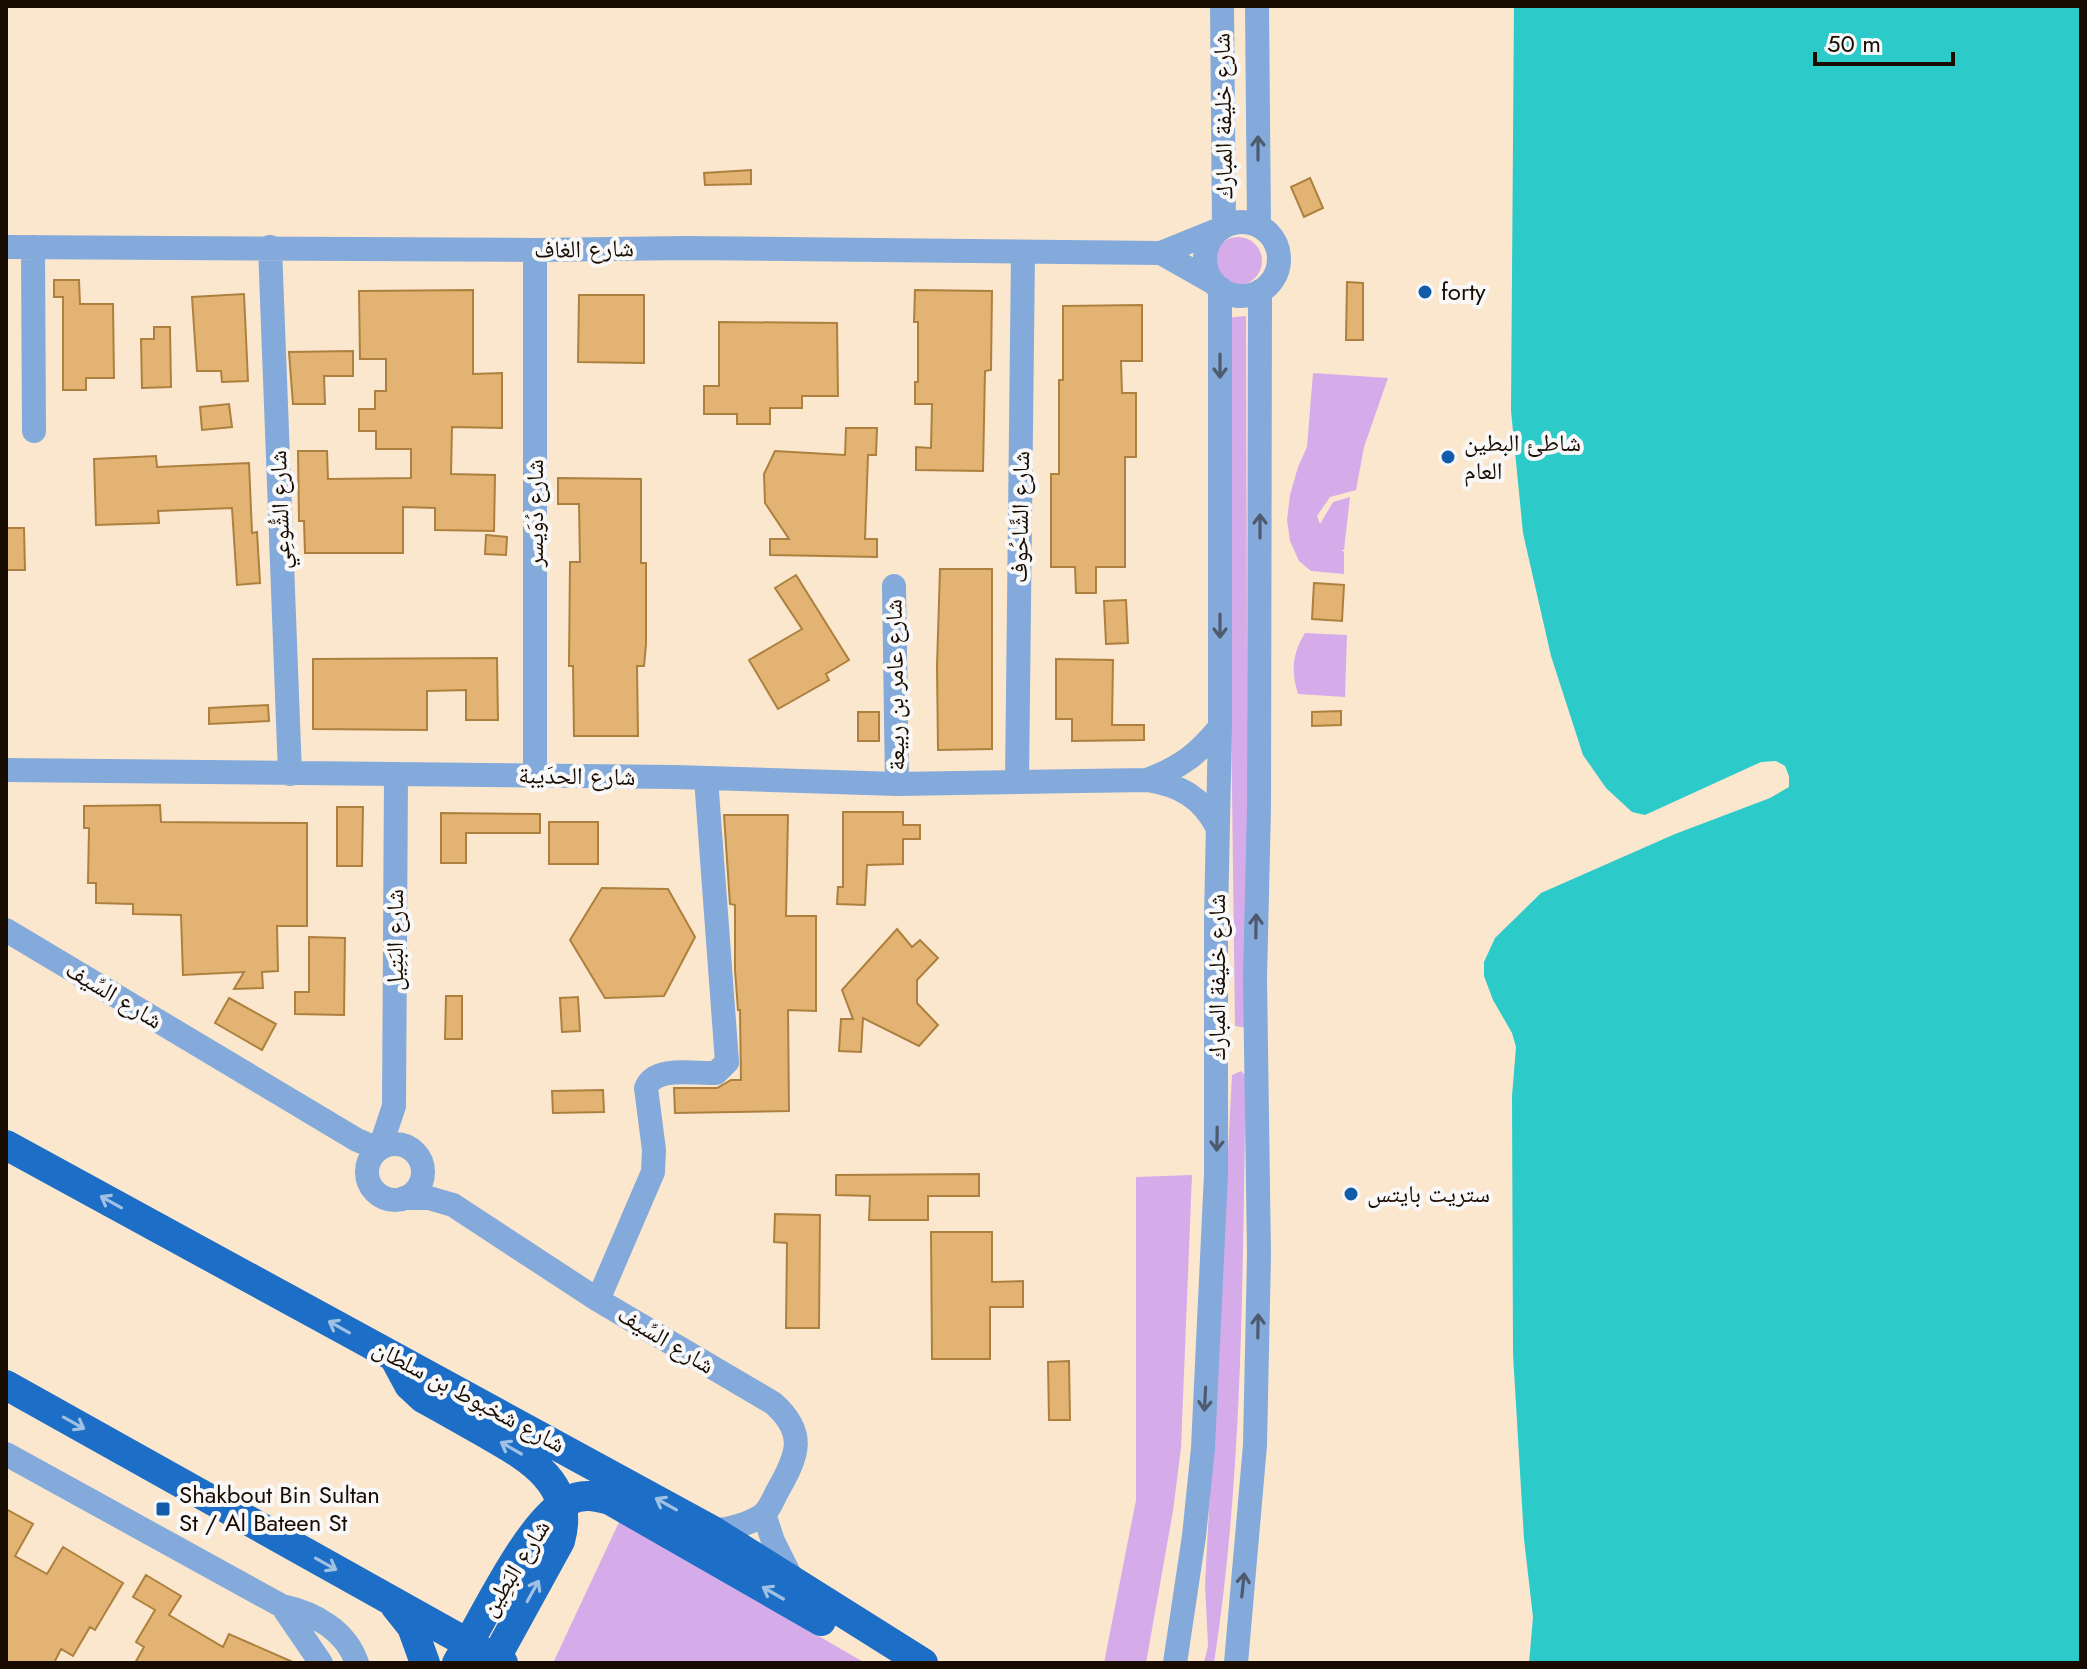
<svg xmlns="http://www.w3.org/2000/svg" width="2087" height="1669" font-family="Jost,'Noto Naskh Arabic',sans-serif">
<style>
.green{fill:#d5ace9}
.water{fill:#2ccbca}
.building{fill:#e2b372;stroke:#ad803f;stroke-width:2}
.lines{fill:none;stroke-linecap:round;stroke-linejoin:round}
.minor{stroke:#83aada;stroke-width:24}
.major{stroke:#1d6ec6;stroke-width:30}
.oneway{stroke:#4e5a6d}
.oneway2{stroke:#a0c1e4}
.poi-dot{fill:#115dac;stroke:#f8f8f8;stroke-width:3}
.labels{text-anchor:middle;stroke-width:8;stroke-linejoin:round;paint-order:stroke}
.street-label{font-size:24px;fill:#180b00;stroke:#f8f8f8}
.poi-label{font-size:24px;fill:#180b00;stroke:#f8f8f8;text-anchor:start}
</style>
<rect width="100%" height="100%" fill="#fbe7ce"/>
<path class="green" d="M1214 261a24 24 0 1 1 48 0a24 24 0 1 1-48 0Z
M1246 316 1248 1028 1235 1026 1226 318Z
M1313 373 1388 378 1364 447 1356 490 1330 497 1317 516 1320 524 1333 502 1350 497 1344 550H1341L1344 552V574L1311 571 1299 561 1290 541 1287 520 1290 495 1298 467 1307 447Z
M1305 633 1347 635 1345 697 1298 694C1291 671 1292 654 1305 633Z
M1241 1071 1246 1076C1242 1271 1244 1469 1214 1663H1204L1208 1646 1205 1585 1232 1075Z
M1192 1175 1181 1448 1173 1511 1146 1663H1104L1136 1500V1177Z
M620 1520 865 1663H553Z"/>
<path class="water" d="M1514 6H2081V1663H1529L1533 1617 1524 1539 1513 1354 1512 1096 1516 1047 1512 1033 1493 1000 1484 976V962L1495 938 1541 893 1675 834 1770 798 1789 787V776L1785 766 1776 761 1761 762 1645 815 1632 812 1606 788 1583 755 1551 656 1523 533 1511 411Z"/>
<path class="building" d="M751 170V184L705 185 704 173Z
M1310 178 1323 208 1304 217 1291 187Z
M54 280H79L80 304H113L114 378H86V390H63V297H54Z
M1347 282 1363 283V340H1346Z
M473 290V374L502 373V428L452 427 451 474 495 475 494 531 435 530V508L403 507V553H305L304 521H299L298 451H327L328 479 411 478V449H376V431H359V409H375V391H386V359H360L359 291Z
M915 290 992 291 991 370 985 371 983 471 916 470V447L931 448 932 404H915V382H918V322H914Z
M244 294 248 381 222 382 221 371H197L192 297Z
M579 295H644V363L578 362Z
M1142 305V361H1121L1122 393H1136V457H1125V567H1096V593H1076L1075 567H1051V474H1059V380H1063V306Z
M719 322 837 323 838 396H802V408H770V424H737V414H704V386H719Z
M154 327H170L171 387 142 388 141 339H154Z
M353 351V376H324L325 404H293L289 352Z
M229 404 232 427 202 430 200 407Z
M846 428H877L876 455H868L865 539H877V557L770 555V539H789L765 503 764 474 775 451 845 455Z
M156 456 157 467 249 463 252 533 257 532 260 583 237 585 232 508 158 511 159 523 96 525 94 459Z
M558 478 641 479V563H646V644L644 666H637L638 736H574L573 666H569L570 562H580L579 504H558Z
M6 528H24L25 570H6Z
M486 535 507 537 506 555 485 554Z
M940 569H992V749L938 750 937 666Z
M796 575 849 660 826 674 829 680 778 709 749 660 802 629 775 588Z
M1314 583 1344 585 1342 621 1312 619Z
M1126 600 1128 643 1106 644 1104 601Z
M497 658 498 720H466V690L427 691V730L313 729V659Z
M1056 659 1113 660 1112 725H1144V740L1072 741V719H1056Z
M268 705 269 721 209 724V708Z
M1341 711V725L1312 726V712Z
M858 712H879V741H858Z
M160 805 161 822 307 823V926H277L278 971 262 972 263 988 234 989 244 972 183 975 181 915 133 914V904L96 903V883H88L89 828H84V806Z
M337 807H363L362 866H337Z
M843 812H903V825H920V839H903V864L867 865 865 905 837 904 838 887H843Z
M441 813 540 814V833H466V863H441Z
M724 815H788L786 916H816V1011L788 1010 789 1111 675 1113 674 1088H717L731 1080H741L740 1010H738L735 970V905L730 904Z
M549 822H598V864H549Z
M602 888 668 889 695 937 664 996 605 998 570 940Z
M897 929 912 947 920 940 938 958 917 980V1003L938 1025 919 1046 863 1018 861 1052 839 1051 841 1019H853L842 990Z
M309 937 345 938 344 1015 295 1014V992H309Z
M446 996H462V1039H445Z
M578 997 580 1031 562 1032 560 998Z
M229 998 276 1024 262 1050 215 1023Z
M603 1090 604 1112 553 1113 552 1091Z
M979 1174V1196H928V1220H869L870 1196 836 1195V1175Z
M775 1214 820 1215 819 1328H786L787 1243 774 1242Z
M931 1232H992V1282L1023 1281V1307H990V1359H932Z
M1069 1361 1070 1420H1049L1048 1362Z
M6 1509 33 1524 15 1556 47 1574 63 1547 123 1583 95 1630 90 1627 73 1656 61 1649 54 1663H6Z
M146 1575 181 1596 169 1615 223 1647 229 1634 295 1663H135L144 1647 136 1642 155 1610 133 1597Z"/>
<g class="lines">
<path class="minor" d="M1222 6 1224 226
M1257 6 1259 226
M1205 259a37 37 0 1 1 74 0a37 37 0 1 1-74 0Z
M6 247 535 250 685 248 1161 253 1218 230
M33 247 34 431
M270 247 290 774
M1161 253 1214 283
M894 586 897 784
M6 770 675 777 897 784 1147 780C1179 785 1202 797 1217 827
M535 775V250
M1147 780C1181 767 1197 755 1220 727
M1017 782 1023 252
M6 930 357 1140 379 1149
M367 1172a28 28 0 1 1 56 0a28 28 0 1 1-56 0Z
M380 1148 394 1106 396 775
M404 1198H429L453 1205 598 1300 773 1403C807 1433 798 1455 778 1490 773 1499 769 1511 761 1516 747 1525 729 1529 713 1531
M598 1300 653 1172 654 1150 646 1088C655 1065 695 1074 716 1073L727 1062 706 778
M6 1454 282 1606C314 1613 346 1630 357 1663
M764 1514 773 1541 792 1579
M282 1606 321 1663
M1175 1663 1194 1536 1203 1448 1216 1174V919L1220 727V288
M1236 1663 1255 1445 1259 1255 1255 978 1259 808 1260 291"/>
<path class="major" d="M6 1145 713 1531 923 1663
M395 1359 409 1385 423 1398C445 1410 466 1422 487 1434 529 1458 576 1484 560 1541L493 1663
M6 1385 503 1663
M396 1607 412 1627 425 1663
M457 1663C482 1622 528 1521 568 1501 582 1493 595 1496 610 1500L821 1621"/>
</g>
<defs><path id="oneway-shaft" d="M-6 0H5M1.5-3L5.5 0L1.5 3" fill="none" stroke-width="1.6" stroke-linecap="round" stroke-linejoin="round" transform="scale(2)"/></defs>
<g class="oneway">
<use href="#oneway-shaft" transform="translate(1258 148) rotate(-90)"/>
<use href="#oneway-shaft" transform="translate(1220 366) rotate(90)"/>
<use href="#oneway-shaft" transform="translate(1260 526) rotate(-90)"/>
<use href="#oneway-shaft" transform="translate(1220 626) rotate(90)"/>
<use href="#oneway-shaft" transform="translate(1256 926) rotate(-89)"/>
<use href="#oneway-shaft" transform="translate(1217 1139) rotate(91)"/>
<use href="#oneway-shaft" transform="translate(1258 1326) rotate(-89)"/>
<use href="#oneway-shaft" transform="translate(1205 1399) rotate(93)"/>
<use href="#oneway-shaft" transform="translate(1243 1585) rotate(-84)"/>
</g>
<g class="oneway2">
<use href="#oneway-shaft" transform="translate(111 1202) rotate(-151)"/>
<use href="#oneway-shaft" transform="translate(339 1327) rotate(-151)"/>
<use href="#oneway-shaft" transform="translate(74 1423) rotate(29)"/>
<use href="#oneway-shaft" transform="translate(511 1448) rotate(-150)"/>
<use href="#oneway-shaft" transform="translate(666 1504) rotate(-151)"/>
<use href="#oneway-shaft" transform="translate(326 1564) rotate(29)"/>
<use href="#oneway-shaft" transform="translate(533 1591) rotate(-61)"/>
<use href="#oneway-shaft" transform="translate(773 1593) rotate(-150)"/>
</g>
<g class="poi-dot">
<circle cx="1425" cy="292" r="8"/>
<circle cx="1448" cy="457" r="8"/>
<circle cx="1351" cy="1194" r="8"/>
<rect x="155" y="1501" width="16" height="16" rx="4"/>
</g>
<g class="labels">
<g class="street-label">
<text transform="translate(1223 116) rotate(-91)" y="8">شارع خليفة المبارك</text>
<text transform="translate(584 249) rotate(-1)" y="8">شارع الغاف</text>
<text transform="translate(280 510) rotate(-92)" y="8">شارع الشُّوعِي</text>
<text transform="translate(535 513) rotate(-90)" y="8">شارع دُوَيسر</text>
<text transform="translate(1020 517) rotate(-89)" y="8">شارع الشَّاحُوف</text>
<text transform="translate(895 685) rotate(-91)" y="8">شارع عامر بن ربيعة</text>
<text transform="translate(577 776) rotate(1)" y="8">شارع الحدَيبة</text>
<text transform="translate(395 940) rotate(-90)" y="8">شارع البَتِيل</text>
<text transform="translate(1217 977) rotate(-90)" y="8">شارع خليفة المبارك</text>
<text transform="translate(114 995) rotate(31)" y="8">شارع السِّيف</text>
<text transform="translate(666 1340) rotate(31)" y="8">شارع السِّيف</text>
<text transform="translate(469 1396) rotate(28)" y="8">شارع شخبوط بن سلطان</text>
<text transform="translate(515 1568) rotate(-58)" y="8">شارع البَطِين</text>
</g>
<g class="poi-label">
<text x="1441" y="300">forty</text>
<text x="1464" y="451">شاطئ البطين<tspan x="1464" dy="28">العام</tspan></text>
<text x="1367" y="1202">ستريت بايتس</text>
<text x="179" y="1503">Shakbout Bin Sultan<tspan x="179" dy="28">St / Al Bateen St</tspan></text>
</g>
</g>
<rect width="2087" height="1669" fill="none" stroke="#180b00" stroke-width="16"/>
<path d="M1815 52v12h138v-12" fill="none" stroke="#180b00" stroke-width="4"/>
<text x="1827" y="52" font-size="24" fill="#180b00" stroke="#f8f8f8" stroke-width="6" paint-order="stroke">50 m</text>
</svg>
